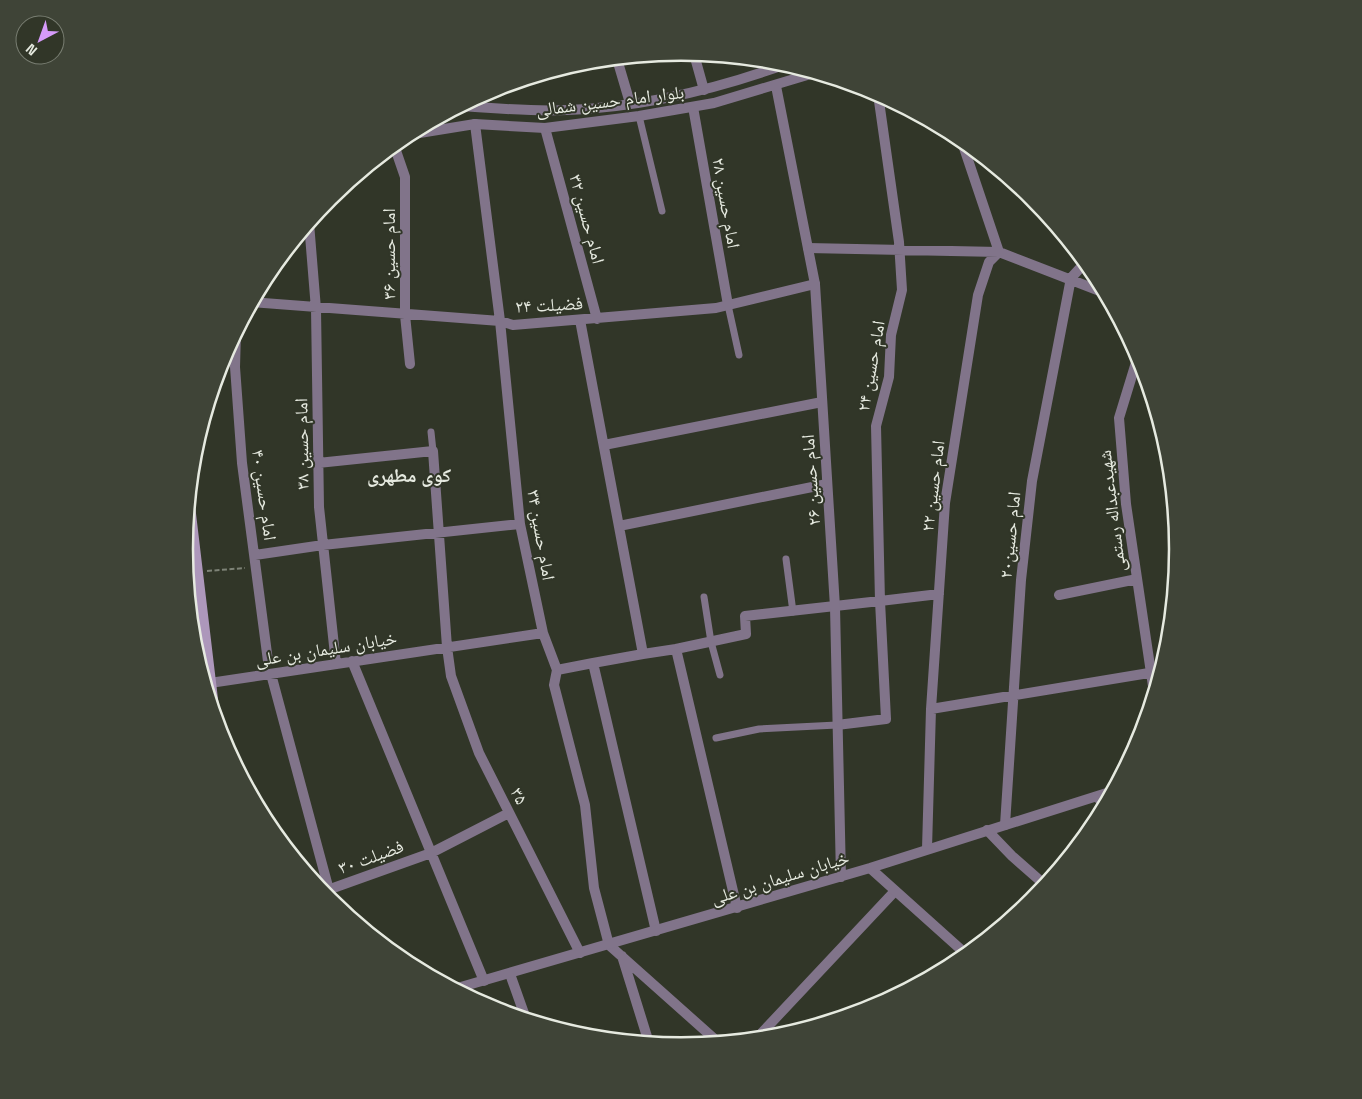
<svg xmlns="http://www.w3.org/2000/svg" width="1362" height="1099" font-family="'Space Grotesk','Noto Naskh Arabic',sans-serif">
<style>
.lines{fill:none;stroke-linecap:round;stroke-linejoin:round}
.path{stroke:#7e8377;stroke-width:2;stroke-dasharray:5 2.5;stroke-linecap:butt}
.service{stroke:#81748a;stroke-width:7}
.minor{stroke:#81748a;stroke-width:10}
.tertiary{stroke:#81748a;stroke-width:10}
.secondary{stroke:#ad97bb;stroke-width:10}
.labels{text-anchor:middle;stroke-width:4;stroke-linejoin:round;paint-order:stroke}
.street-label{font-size:18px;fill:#e6eae0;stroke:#313628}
.neighbourhood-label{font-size:19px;font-weight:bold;fill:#e6eae0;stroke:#313628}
.rim{fill:none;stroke:#e6eae0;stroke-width:2.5}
</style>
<rect width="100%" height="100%" fill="#313628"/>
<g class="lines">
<path class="path" d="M207 571 245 568"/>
<path class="service" d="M639 116 662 211
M728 305 739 355
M431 432 433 451
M786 559 793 612
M704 597 711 642 720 675
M716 738 759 729 837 725"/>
<path class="minor" d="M694 54 704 90
M617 59 630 103
M693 107 728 305
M475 124 500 321 520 524 543 633 557 670 554 685 585 805 594 888 609 945 719 1043
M545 128 597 319
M394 145 405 177V315L410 364
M309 223 316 309 319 507 336 664
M808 248 999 252 1105 293
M252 302 500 321 513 325 716 308 815 284
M580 320 643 654 676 649 737 908
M236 332 235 367 242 463 268 661
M1138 356 1119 418 1126 504 1154 693
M604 445 822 402
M318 463 433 451 447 647 451 676 479 753 580 953
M619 526 827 484
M255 555 323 545 520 524
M1059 595 1137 579
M676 649 746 634 745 616 880 601 876 426 889 377 891 335 902 290 899 242 878 94
M643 654 593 663 656 931
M352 661 484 981
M557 670 593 663
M271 674 329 890
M210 683 543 633
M931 709 1161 671
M837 725 886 719 880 601 939 594
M1097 797 1105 805
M1005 825 1021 580 1032 481 1071 278 1082 266 1081 257
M987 830 1012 856 1045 885
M927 849 931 709 945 503 978 295 989 262 999 252 961 139
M322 892 431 853 509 813
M622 956 649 1043
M510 974 526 1019
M756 1039 895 891"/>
<path class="tertiary" d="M776 86 815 284 835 607 841 877
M461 106C496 108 532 112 567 110 641 107 717 89 786 64
M407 135 475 124 545 128 639 116 714 103 814 73
M870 868 967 955
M454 989 870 868 1113 791"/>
<path class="secondary" d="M189 497 215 716"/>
</g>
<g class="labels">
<g class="street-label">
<text transform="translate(610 101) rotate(-7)" y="6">بلوار امام حسین شمالی</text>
<text transform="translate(726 203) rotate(80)" y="6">امام حسین ۲۸</text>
<text transform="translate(587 219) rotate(75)" y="6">امام حسین ۳۲</text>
<text transform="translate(389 254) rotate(-90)" y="6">امام حسین ۳۶</text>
<text transform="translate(549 305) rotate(-3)" y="6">فضیلت ۲۴</text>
<text transform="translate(871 366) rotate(-80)" y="6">امام حسین ۲۴</text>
<text transform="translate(302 444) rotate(-91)" y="6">امام حسین ۳۸</text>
<text transform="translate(811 480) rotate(-94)" y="6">امام حسین ۲۶</text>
<text transform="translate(933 486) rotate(-83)" y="6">امام حسین ۲۲</text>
<text transform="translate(264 495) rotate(82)" y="6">امام حسین ۴۰</text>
<text transform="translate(1112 511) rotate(-97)" y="6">شهیدعبداله رستمی</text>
<text transform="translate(541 535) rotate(80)" y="6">امام حسین ۳۴</text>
<text transform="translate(1010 535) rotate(-84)" y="6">امام حسین۲۰</text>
<text transform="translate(326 649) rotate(-9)" y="6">خیابان سلیمان بن علی</text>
<text transform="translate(519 796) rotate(63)" y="6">۳۵</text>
<text transform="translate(371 857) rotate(-20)" y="6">فضیلت ۳۰</text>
<text transform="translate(780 878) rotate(-17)" y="6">خیابان سلیمان بن علی</text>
</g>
<g class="neighbourhood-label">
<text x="409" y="482">کوی مطهری</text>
</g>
</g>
<path d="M0 0H1362V1099H0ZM193 549a488 488 0 1 1 976 0a488 488 0 1 1-976 0Z" fill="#3f4437" fill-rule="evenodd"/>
<path class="rim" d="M193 549a488 488 0 1 1 976 0a488 488 0 1 1-976 0Z"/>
<g transform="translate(40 40) rotate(221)"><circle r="24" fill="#313628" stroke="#797e72"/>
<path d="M0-4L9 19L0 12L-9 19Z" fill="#d69bfa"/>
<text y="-8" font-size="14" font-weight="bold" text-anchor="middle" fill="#e6eae0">N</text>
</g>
</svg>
